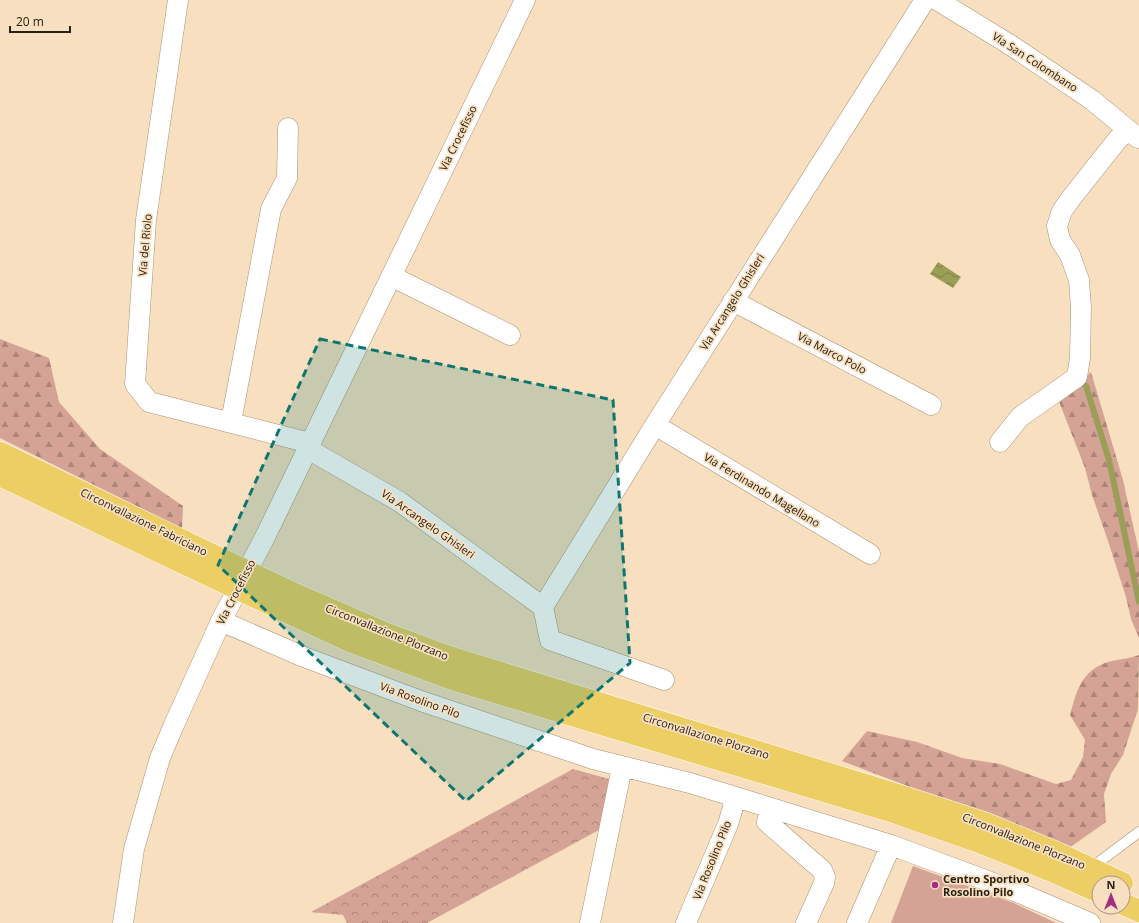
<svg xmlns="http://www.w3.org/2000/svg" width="1139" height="923" font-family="'Open Sans',sans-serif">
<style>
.forest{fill:url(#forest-firs)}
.park{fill:url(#park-crowns)}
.pitch{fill:#d4a395}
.water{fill:url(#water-waves)}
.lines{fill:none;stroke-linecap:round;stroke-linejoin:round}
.stream{stroke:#9b9e57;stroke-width:6}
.service-casing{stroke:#a99275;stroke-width:11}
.minor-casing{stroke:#a99275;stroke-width:21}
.trunk-casing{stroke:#fff;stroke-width:23}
.service{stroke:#fff;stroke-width:10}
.minor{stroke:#fff;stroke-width:20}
.trunk{stroke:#ecce64;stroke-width:22}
.trunk-bridge-casing{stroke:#fff;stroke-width:23;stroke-linecap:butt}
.trunk-bridge{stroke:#ecce64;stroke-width:22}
.marked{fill:#0f766e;fill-opacity:0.2;stroke:#0f766e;stroke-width:3;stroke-dasharray:8 5;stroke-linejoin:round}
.poi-dot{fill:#a42c84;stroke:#f7dfc0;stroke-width:1.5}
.labels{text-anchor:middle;stroke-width:3.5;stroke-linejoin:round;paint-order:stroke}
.street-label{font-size:11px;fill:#292014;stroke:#f7dfc0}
.poi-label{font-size:11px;font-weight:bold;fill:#292014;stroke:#f7dfc0;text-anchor:start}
</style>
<defs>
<pattern id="forest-firs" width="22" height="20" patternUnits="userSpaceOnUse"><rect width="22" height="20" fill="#d4a395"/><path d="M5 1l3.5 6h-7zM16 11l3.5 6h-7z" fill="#ac8478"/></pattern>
<pattern id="park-crowns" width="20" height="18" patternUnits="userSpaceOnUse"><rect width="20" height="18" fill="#d4a395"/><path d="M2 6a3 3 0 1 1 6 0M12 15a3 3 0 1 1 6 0" fill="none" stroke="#ac8478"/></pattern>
<pattern id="water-waves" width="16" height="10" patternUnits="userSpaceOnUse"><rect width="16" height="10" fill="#9b9e57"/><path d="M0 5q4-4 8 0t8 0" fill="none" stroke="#7e8047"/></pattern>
</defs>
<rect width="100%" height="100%" fill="#f7dfc0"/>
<path class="forest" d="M0 339 49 358 59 402 100 449 183 506 182 529 0 438Z
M1091 372 1123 480 1139 552V638L1131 619 1126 597 1108 541 1092 495 1085 468 1058 399Z
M1139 655 1138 709 1123 755 1111 774 1104 794 1106 822 1069 848 842 761 867 731 917 742 962 758 1000 764 1056 784 1071 780 1083 757 1085 740 1070 715C1077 690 1081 671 1108 662 1118 659 1129 659 1139 655Z"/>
<path class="park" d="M573 769 609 779 599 830 427 923H347L343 915 311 912Z"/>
<path class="pitch" d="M913 866 1014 903 1056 923H891Z"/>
<path class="water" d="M938 262 961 277 953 288 930 274Z"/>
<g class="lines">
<path class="stream" d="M1086 386 1109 460 1139 602"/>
<g class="service-casing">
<path id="service" d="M1091 868 1139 832"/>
</g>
<g class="minor-casing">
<path id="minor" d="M178 0 146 220 135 384 149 402 310 443
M937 0 1012 46 1092 100 1138 138
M391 276 510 335
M733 301 931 405
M231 422 271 209 287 178 288 128
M655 425 870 554
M1000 442 1020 417 1077 377 1080 358 1081 308 1079 280 1070 255 1060 240 1057 226 1062 211 1072 197 1118 139 1128 131
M308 449 400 502 543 607
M221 621 304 657 421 701 593 759 690 783 891 845 1015 891 1090 923
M664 680 550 640 543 607 655 425 925 0
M771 808 767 822 822 870 825 877 824 883 806 923
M123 923 134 849 160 758 173 727 221 621 266 535 525 0
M590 923 622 767
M686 923 728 824 736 797
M857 923 891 845"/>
</g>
<g class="trunk-casing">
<path id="trunk" d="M0 453 185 542
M0 475 177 560
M288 591 387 634 449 657 901 796 984 823 1057 853 1122 883
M283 610 352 642 452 679 897 813 974 840 1052 871 1099 892
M1123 904 1139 911"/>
</g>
<use href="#service" class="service"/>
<use href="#minor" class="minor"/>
<use href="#trunk" class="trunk"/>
<g class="trunk-bridge-casing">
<path id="trunk-bridge" d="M185 542 288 591
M177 560 283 610"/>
</g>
<use href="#trunk-bridge" class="trunk-bridge"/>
</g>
<path class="marked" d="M320 339 613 400 630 663 466 801 218 565Z"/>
<circle class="poi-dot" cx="935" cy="885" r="4"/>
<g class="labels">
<g class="street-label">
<text transform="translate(1035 62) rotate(33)" y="4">Via San Colombano</text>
<text transform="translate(458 138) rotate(-64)" y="4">Via Crocefisso</text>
<text transform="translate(145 245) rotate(-85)" y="4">Via del Riolo</text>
<text transform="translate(732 302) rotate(-58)" y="4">Via Arcangelo Ghisleri</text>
<text transform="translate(832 353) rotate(28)" y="4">Via Marco Polo</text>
<text transform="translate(762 490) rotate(31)" y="4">Via Ferdinando Magellano</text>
<text transform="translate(144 522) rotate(26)" y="4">Circonvallazione Fabriciano</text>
<text transform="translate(428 524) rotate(35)" y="4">Via Arcangelo Ghisleri</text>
<text transform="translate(236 592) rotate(-63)" y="4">Via Crocefisso</text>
<text transform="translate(387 632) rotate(22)" y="4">Circonvallazione Plorzano</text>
<text transform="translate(420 700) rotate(20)" y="4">Via Rosolino Pilo</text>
<text transform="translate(706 736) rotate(17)" y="4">Circonvallazione Plorzano</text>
<text transform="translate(1024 841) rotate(22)" y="4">Circonvallazione Plorzano</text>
<text transform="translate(712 860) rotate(-68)" y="4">Via Rosolino Pilo</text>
</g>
<g class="poi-label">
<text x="943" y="883">Centro Sportivo<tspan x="943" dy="13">Rosolino Pilo</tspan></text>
</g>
</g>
<g transform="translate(1111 895)"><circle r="19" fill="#f7dfc0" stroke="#a5937b"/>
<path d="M0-3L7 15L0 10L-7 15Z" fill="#a42c84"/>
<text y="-6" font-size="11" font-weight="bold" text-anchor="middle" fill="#292014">N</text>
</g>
<path d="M10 26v6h60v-6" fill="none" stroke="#292014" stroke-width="2"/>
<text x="16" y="26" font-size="12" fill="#292014" stroke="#f7dfc0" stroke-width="3" paint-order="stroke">20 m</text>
</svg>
